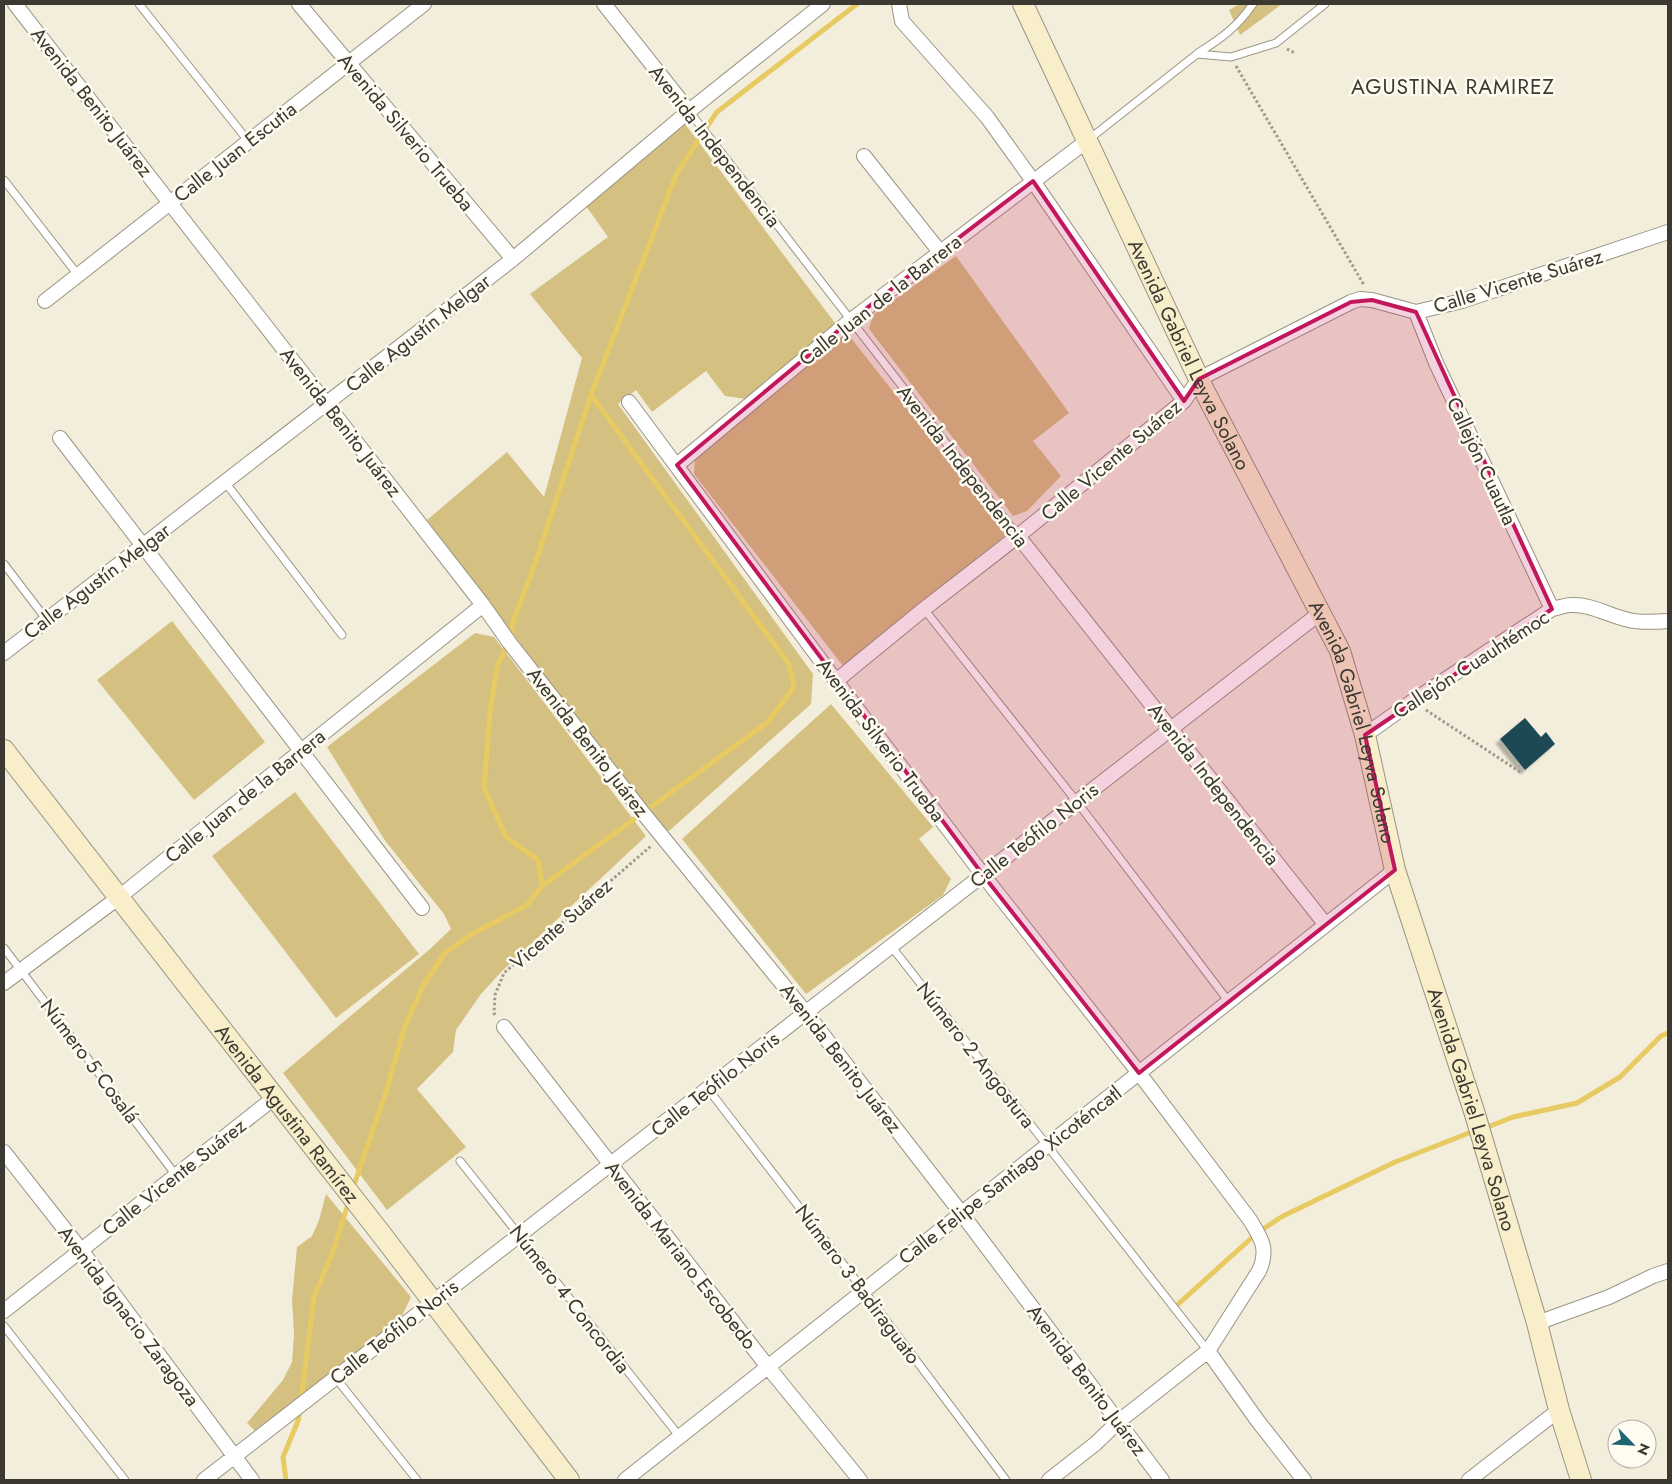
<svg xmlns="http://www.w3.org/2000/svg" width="1672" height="1484" font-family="Jost,sans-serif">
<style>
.green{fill:#d4c080}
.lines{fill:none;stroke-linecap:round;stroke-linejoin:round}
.stream{stroke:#e8ca62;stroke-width:5}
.building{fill:#1d4953;filter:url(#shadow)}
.lane-casing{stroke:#999484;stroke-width:9}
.street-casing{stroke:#999484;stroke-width:16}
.secondary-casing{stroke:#999484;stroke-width:22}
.path{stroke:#9d998d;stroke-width:3;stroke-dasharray:2.5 2.5;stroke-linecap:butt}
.lane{stroke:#fff;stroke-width:7}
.street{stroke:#fff;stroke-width:14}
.secondary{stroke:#f8eeca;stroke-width:20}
.marked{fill:#c2185b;fill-opacity:0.2;stroke:#c2185b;stroke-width:4;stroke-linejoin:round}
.labels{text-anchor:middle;stroke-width:5;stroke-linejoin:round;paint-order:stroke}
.street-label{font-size:20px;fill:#3b3932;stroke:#fefbf0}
.neighbourhood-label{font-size:21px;letter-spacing:1px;fill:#3b3932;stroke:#fefbf0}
</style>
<defs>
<filter id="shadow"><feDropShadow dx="-4.5" dy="4.5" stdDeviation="1" flood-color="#0004"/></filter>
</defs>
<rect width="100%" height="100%" fill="#f3eedc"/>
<path class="green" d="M1240 4H1282L1240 35 1229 10Z
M685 124 835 323 747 399 725 396 706 371 652 412 636 390 618 404 813 674 811 704 669 831 657 824 427 520 507 452 544 497 582 358 530 294 608 237 586 206Z
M956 256 1069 413 1033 441 1061 476 1027 511 1013 516 869 329 873 315Z
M847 333 1006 535 843 666 694 474 695 457Z
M172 621 265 742 194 800 97 680Z
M475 633 494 637 646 836 502 971 481 994 456 1030 453 1052 417 1089 466 1147 387 1210 283 1073 430 949 451 929 444 914 386 842 327 747Z
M831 704 933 827 919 839 951 879 943 895 806 994 682 839Z
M295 792 419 954 336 1018 212 856Z
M326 1194 411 1297 400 1320 258 1434 247 1423 283 1380 292 1362 294 1334 292 1300 297 1247 312 1236 319 1220Z"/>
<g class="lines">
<path class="stream" d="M542 886 768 722 794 687 789 664 591 395
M1485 1128 1513 1117 1577 1103 1620 1077 1661 1036 1668 1033
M353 1188 386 1092 404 1029 423 986 445 953 472 934 527 905 542 886 538 860 506 837 484 788 490 712 497 667 509 642 514 619 537 558 591 395 676 175 704 131 717 112 857 4
M1176 1306 1257 1233 1283 1216 1395 1162 1474 1131
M301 1401 314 1297 333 1251 349 1201
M286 1480 283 1457 298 1421 300 1409"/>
</g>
<path class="building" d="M1525 718 1541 737 1546 732 1555 744 1525 770 1500 739Z"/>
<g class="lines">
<g class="lane-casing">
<path id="lane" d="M139 4 249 142
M1198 53C1222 38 1237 27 1253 4
M689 111 1018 536
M1088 140 1197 54 1231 57 1276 43 1325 4
M4 180 78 275
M225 482 342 635
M4 564 46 619
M924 609 1077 802 1229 1002
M891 946 1208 1351
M4 948 175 1174
M708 1089 864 1291 1006 1480
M460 1161 680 1437
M4 1326 125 1480
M335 1377 417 1480"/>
</g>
<g class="street-casing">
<path id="street" d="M15 4 483 605 509 642 643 813 806 1013 962 1214 1162 1480
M299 4 513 259
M604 4 689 111
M899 4 902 21 987 117 1033 181 1184 401
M864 156 940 252
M45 301 424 4
M1416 312 1436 363 1552 609
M629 402 836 681 983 875 1139 1073 1250 1220C1261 1238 1269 1249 1259 1271L1208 1351 1118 1422 1095 1444 1049 1480
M60 438 422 908
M677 465 851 320 1088 140
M1018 536 1326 925
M4 653 513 259 689 111 823 4
M836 681 924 609 1018 536 1184 401 1199 379 1351 302 1360 299 1372 300 1416 312 1462 301 1668 232
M1365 735 1413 701 1552 609C1558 608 1565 605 1571 605 1592 604 1609 616 1629 620 1641 623 1655 622 1668 621
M4 983 118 898 483 605
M504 1027 768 1367 860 1480
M4 1152 81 1250 252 1480
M4 1311 274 1098
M1537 1323 1609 1297 1653 1276 1668 1271
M1208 1351 1257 1420 1304 1480
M204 1480 1320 613
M625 1480 1395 870
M1469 1480 1559 1410"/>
</g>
<g class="secondary-casing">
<g id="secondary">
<path id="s1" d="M1023 4 1205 392 1340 651 1365 735 1395 870 1474 1111 1537 1323 1559 1410 1581 1480"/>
<path id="s2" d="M4 750 382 1235 569 1480"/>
</g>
</g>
<path class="path" d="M1287 49 1295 53
M1236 66 1364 285
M1426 710 1520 772
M495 1015 494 1013 495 995 504 973 651 846"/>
<use href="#lane" class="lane"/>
<use href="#street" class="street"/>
<use href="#secondary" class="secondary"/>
</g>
<path class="marked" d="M1033 181 1184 401 1199 379 1351 302 1372 300 1416 312 1552 609 1365 735 1395 870 1139 1073 983 875 677 465 851 320Z"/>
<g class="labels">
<g class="street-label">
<text transform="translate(92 102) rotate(52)" y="7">Avenida Benito Juárez</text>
<text transform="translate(406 132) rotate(50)" y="7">Avenida Silverio Trueba</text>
<text transform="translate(715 146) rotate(52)" y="7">Avenida Independencia</text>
<text transform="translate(235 152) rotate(-38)" y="7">Calle Juan Escutia</text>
<text transform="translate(1518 281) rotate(-17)" y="7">Calle Vicente Suárez</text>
<text transform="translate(880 300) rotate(-38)" y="7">Calle Juan de la Barrera</text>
<text transform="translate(418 333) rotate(-38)" y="7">Calle Agustín Melgar</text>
<text dy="7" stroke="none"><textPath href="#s1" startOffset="388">Avenida Gabriel Leyva Solano</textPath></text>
<text transform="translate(341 422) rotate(52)" y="7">Avenida Benito Juárez</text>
<text transform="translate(1111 460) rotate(-40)" y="7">Calle Vicente Suárez</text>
<text transform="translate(1482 461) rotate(65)" y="7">Callejón Cuautla</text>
<text transform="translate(963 466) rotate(52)" y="7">Avenida Independencia</text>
<text transform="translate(97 581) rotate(-37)" y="7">Calle Agustín Melgar</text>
<text transform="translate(1471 664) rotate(-33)" y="7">Callejón Cuauhtémoc</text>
<text dy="7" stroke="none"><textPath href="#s1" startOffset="792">Avenida Gabriel Leyva Solano</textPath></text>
<text transform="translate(881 740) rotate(53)" y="7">Avenida Silverio Trueba</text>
<text transform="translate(588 742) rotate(52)" y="7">Avenida Benito Juárez</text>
<text transform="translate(1214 784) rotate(52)" y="7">Avenida Independencia</text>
<text transform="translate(245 796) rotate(-39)" y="7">Calle Juan de la Barrera</text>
<text transform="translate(1034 835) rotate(-38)" y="7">Calle Teófilo Noris</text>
<text transform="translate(561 924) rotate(-41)" y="7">Vicente Suárez</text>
<text transform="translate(976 1055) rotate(52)" y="7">Número 2 Angostura</text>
<text transform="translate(841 1058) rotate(52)" y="7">Avenida Benito Juárez</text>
<text transform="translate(90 1061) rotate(53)" y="7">Número 5 Cosalá</text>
<text transform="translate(715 1084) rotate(-38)" y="7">Calle Teófilo Noris</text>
<text dy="7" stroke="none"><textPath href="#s1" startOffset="1198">Avenida Gabriel Leyva Solano</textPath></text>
<text dy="7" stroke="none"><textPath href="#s2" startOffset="461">Avenida Agustina Ramírez</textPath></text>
<text transform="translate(1010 1175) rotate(-38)" y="7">Calle Felipe Santiago Xicoténcatl</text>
<text transform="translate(174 1177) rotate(-38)" y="7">Calle Vicente Suárez</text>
<text transform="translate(681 1255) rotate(52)" y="7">Avenida Mariano Escobedo</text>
<text transform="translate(858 1284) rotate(53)" y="7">Número 3 Badiraguato</text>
<text transform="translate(570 1299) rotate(52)" y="7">Número 4 Concordia</text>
<text transform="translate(129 1316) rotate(53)" y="7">Avenida Ignacio Zaragoza</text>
<text transform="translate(394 1332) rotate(-38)" y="7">Calle Teófilo Noris</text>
<text transform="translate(1087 1380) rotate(53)" y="7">Avenida Benito Juárez</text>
</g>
<g class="neighbourhood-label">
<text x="1453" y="94">AGUSTINA RAMIREZ</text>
</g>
</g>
<rect width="1672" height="1484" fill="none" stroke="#3b3932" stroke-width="10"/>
<g transform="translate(1632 1444) rotate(114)"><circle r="24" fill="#fefbf0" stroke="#b0ada4"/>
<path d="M0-4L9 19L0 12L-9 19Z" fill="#1e6574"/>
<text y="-8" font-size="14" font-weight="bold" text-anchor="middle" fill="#3b3932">N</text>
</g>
</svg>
